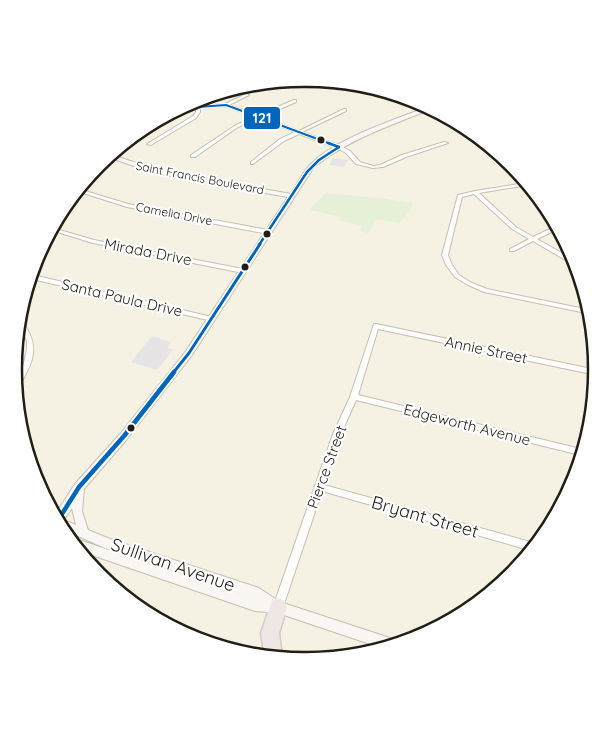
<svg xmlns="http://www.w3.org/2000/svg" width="611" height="739" font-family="Quicksand,sans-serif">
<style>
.green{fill:#e5f0d7}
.building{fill:#e6e4e5}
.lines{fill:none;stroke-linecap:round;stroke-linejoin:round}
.street-casing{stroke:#c2c0b4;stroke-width:2}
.secondary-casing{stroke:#c2c0b4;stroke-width:2}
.highway-casing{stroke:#cfcdc6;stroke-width:3}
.street{fill:#fefdfb;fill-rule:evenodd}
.secondary{fill:#f9f6f4;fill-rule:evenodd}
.highway{fill:#f0e6e5;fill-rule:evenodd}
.bus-1-far3-casing{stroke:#fff;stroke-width:4}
.bus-1-far2-casing{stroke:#fff;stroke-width:5}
.bus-1-far1-casing{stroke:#fff;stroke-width:6}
.bus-1-casing{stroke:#fff;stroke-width:8}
.bus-1-far3{stroke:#0065bd;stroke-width:2}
.bus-1-far2{stroke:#0065bd;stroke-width:2.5}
.bus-1-far1{stroke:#0065bd;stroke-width:3}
.bus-1{stroke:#0065bd;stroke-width:4.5}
.bus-dot{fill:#211f15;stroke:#fff;stroke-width:2}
.labels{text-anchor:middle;stroke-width:4.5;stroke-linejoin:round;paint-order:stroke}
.far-street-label{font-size:12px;fill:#211f15;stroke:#fff}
.street-label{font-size:15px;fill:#211f15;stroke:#fff}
.near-street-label{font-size:18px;fill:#211f15;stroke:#fff}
.rim{fill:none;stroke:#211f15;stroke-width:2.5}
.line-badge{stroke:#fff;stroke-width:2}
.badge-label{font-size:14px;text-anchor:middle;font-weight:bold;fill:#fff}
</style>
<rect width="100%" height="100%" fill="#f5f2e3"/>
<path class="green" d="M326 193 386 199 413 203 410 211 399 223 377 219 368 233 359 231 362 226 339 220 341 217 310 210Z"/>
<path class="building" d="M333 158 348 160 344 167 329 165Z
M152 336 171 342 167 348 173 350 157 370 131 362Z"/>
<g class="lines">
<g class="street-casing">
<path id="street" d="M246 94 249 95 229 105 258 115 294 100H296V102L262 117 299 131 344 109H346V111L302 132 341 146 350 151 360 162 373 166 380 165 402 155 444 142 448 143 406 157 383 167 373 168 356 164 346 153 337 148 299 134 284 141 253 164H251V162L280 139 295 132 258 118 238 127 195 157H191V155L236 125 255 117 226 106 200 108V112L196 118 151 145 147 144 193 116 196 112V108L182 109 184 107 198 105 200 106 225 104Z
M111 157 115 158 97 166 101 162Z
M525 183 527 185 479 193 516 227 533 237 554 227 556 230 537 239 576 261 577 266 574 265 533 241 514 251H510V249L529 239 512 229 474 194 462 197 448 255 452 265 459 275 472 283 487 289 585 309 586 313 484 292 468 285 455 277 446 265 442 255 458 195 475 191Z
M82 190 128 204 268 230 271 232 268 234 127 207 80 192Z
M56 229 94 240 243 269 246 271 243 273 93 243 54 231Z
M33 275 212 317 215 319 212 321 32 279Z
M23 324H24C41 349 32 363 19 387L17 388 16 380 24 363 27 348V341L22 330Z
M374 324H376L597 370 596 375 378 329 358 395 581 449 580 455 356 400 341 434 324 485 534 543 529 550 322 491 283 607 281 610 278 612 275 610 273 607 333 434 350 397Z"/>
</g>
<g class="secondary-casing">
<path id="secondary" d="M427 107 431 109C390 126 349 139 314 167L192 355 127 439 84 489 82 511 88 530 110 539 259 588 280 602 390 638 394 640 396 643 379 647 278 613 255 611 83 552 76 541 79 540 256 599 105 548 71 533 63 522 66 521 76 525 72 508 63 521 57 512 75 484 121 433 186 351 288 197 154 173 108 157 112 155 155 169 291 194C297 185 302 173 310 165 334 139 394 120 427 107Z"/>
</g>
<g class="highway-casing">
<path id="highway" d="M278 598 284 601 287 607 279 633 282 657 264 653 261 633 272 601Z"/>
</g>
<use href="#street" class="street"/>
<use href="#secondary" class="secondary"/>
<use href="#highway" class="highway"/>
<g class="bus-1-far3-casing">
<path id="bus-1-far3" d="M183 108 226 105 331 144"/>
</g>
<g class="bus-1-far2-casing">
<path id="bus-1-far2" d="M328 143 339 147
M259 245 307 172 319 160 339 147"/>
</g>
<g class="bus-1-far1-casing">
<path id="bus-1-far1" d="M173 373 189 353 260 244"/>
</g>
<g class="bus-1-casing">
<path id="bus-1" d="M60 517 79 487 124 436 174 372"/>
</g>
<use href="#bus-1-far3" class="bus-1-far3"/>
<use href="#bus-1-far2" class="bus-1-far2"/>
<use href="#bus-1-far1" class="bus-1-far1"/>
<use href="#bus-1" class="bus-1"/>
</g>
<g class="bus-dot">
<circle cx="321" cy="140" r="4.5"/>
<circle cx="267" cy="234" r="4.5"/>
<circle cx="245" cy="267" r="4.5"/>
<circle cx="131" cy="428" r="4.5"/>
</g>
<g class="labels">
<g class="far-street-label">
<text transform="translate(200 178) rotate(11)" y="4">Saint Francis Boulevard</text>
<text transform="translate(174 214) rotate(11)" y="4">Camelia Drive</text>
</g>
<g class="street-label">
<text transform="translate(148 252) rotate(11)" y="5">Mirada Drive</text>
<text transform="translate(122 298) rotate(13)" y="5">Santa Paula Drive</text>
<text transform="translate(486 350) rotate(12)" y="5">Annie Street</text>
<text transform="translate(467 425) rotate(14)" y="5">Edgeworth Avenue</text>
<text transform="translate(327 467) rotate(-70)" y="5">Pierce Street</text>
</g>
<g class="near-street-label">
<text transform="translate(425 517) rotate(16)" y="6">Bryant Street</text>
<text transform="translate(173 565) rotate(19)" y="6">Sullivan Avenue</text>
</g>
</g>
<path d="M0 0H611V739H0ZM304 87H306A282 282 0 0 1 588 369V370A282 282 0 0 1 306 652H304A282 282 0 0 1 22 370V369A282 282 0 0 1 304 87Z" fill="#fff" fill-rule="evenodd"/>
<path class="rim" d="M304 87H306A282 282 0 0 1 588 369V370A282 282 0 0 1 306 652H304A282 282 0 0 1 22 370V369A282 282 0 0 1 304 87Z"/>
<rect class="line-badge" x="243" y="106" width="38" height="24" rx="5" fill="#0065bd"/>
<g class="badge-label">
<text x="262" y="123">121</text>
</g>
</svg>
